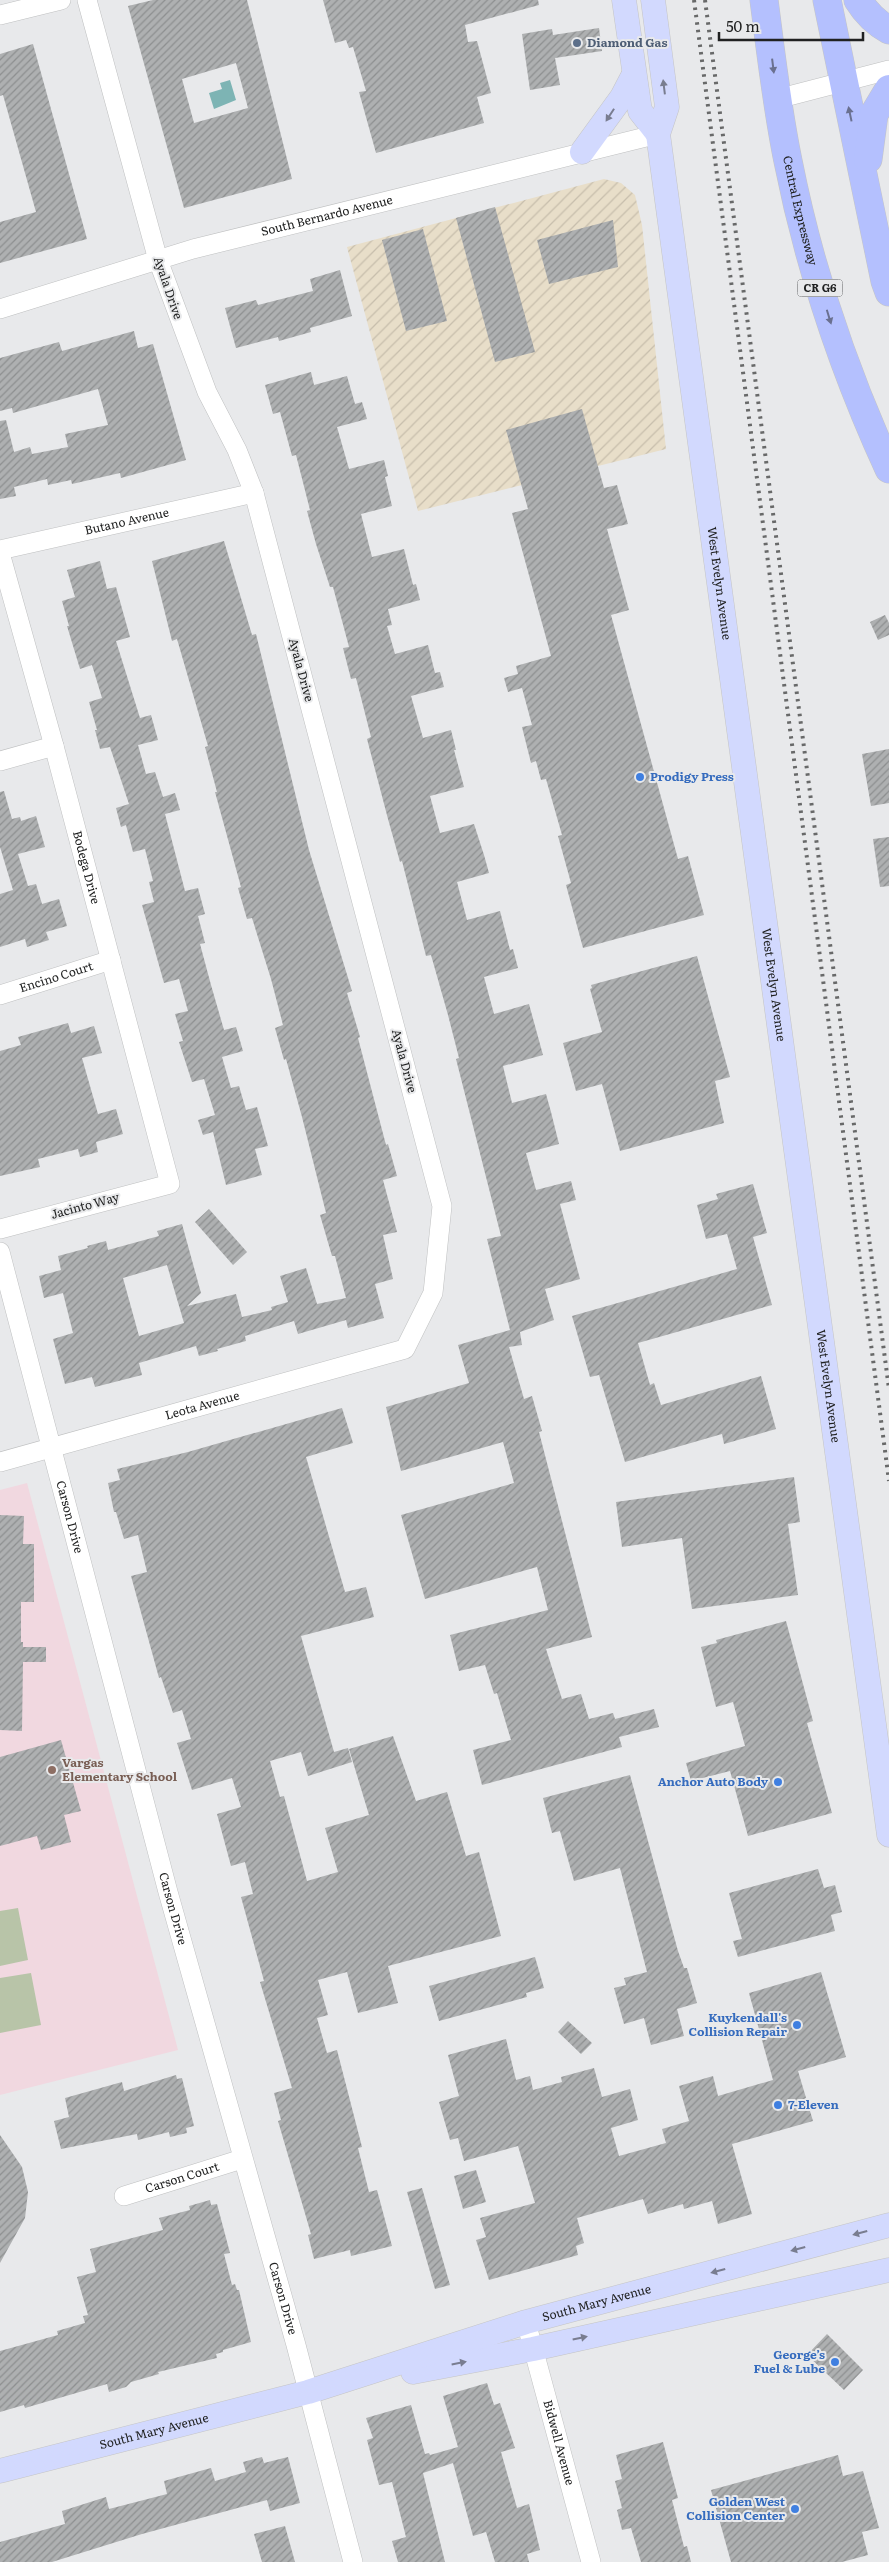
<svg xmlns="http://www.w3.org/2000/svg" width="889" height="2562" font-family="Literata,serif">
<style>
.industrial{fill:url(#industrial-furrows)}
.education{fill:#f1d8e0}
.garden{fill:#b8c4a8}
.water{fill:#7db4b4}
.building{fill:url(#building-hatch);fill-rule:evenodd}
.lines{fill:none;stroke-linecap:round;stroke-linejoin:round}
.minor-casing{stroke:#bfc0c1;stroke-width:20}
.major-casing{stroke:#c5c5c5;stroke-width:25}
.highway-casing{stroke:#c5c5c5;stroke-width:29}
.minor{stroke:#fff;stroke-width:19}
.major{stroke:#d2d9fe;stroke-width:24}
.highway{stroke:#b4c0fe;stroke-width:28}
.rail{stroke:#686969;stroke-width:4;stroke-dasharray:2.5 5;stroke-linecap:butt}
.oneway{fill:#6a7090}
.oneway2{fill:#797d90}
.service-dot{fill:#5c6f8a;stroke:#e8e9eb;stroke-width:2}
.shop-dot{fill:#3f7fe0;stroke:#e8e9eb;stroke-width:2}
.education-dot{fill:#8d6e63;stroke:#e8e9eb;stroke-width:2}
.labels{text-anchor:middle;stroke-width:4;stroke-linejoin:round;paint-order:stroke}
.shield{fill:#e8e9eb;stroke:#5c5d5e;stroke-width:1}
.shield-label{font-size:11px;font-weight:bold;fill:#202121}
.service-label{font-size:12px;font-weight:bold;fill:#4e5e75;stroke:#e8e9eb;text-anchor:start}
.street-label{font-size:12px;fill:#202121;stroke:#e8e9eb}
.shop-label{font-size:12px;font-weight:bold;fill:#366cbe;stroke:#e8e9eb;text-anchor:end}
.education-label{font-size:12px;font-weight:bold;fill:#785e54;stroke:#e8e9eb;text-anchor:start}
</style>
<defs>
<pattern id="industrial-furrows" width="10" height="10" patternUnits="userSpaceOnUse" patternTransform="scale(1.25)"><rect width="10" height="10" fill="#e8dec9"/><path d="M-1 1l2-2M0 10L10 0M9 11l2-2" fill="none" stroke="#c7beac"/></pattern>
<pattern id="building-hatch" width="6" height="6" patternUnits="userSpaceOnUse" patternTransform="scale(1.25)"><rect width="6" height="6" fill="#aeb0b1"/><path d="M-1 1l2-2M0 6l6-6M5 7l2-2" fill="none" stroke="#8d8f90"/></pattern>
</defs>
<rect width="100%" height="100%" fill="#e8e9eb"/>
<path class="industrial" d="M604 179 621 183 635 195 642 225 666 449 418 511 347 247Z"/>
<path class="education" d="M27 1483 178 2050 0 2095V1490Z"/>
<path class="garden" d="M18 1908 28 1960 0 1966V1911Z
M31 1973 41 2025 0 2033V1978Z"/>
<path class="water" d="M230 80 236 100 214 109 209 93 222 89 220 83Z"/>
<path class="building" d="M153 0H247L292 179 184 208 128 6ZM236 63 248 108 194 123 182 79Z
M323 0H538L539 5 465 25 468 42 477 41 491 93 477 97 484 123 376 153 359 92 366 91 353 47 349 48 346 40 335 43Z
M599 28 602 51 555 58 560 85 530 90 522 34 552 29 553 35Z
M33 44 87 239 0 263V222L36 212 3 95 0 96V54Z
M495 207 535 352 495 362 456 218Z
M613 220 618 267 549 284 537 240Z
M423 229 447 321 406 331 382 240Z
M340 270 352 316 310 328 311 332 279 341 278 337 236 348 225 308 256 300 258 305 313 291 310 279Z
M134 331 138 348 153 344 186 460 121 478 120 473 72 484 71 480 48 485 47 479 14 487 16 496 0 499V421L6 420 14 452 30 447 32 454 68 447 65 434 108 425 98 389 13 413 12 408 0 411V358L59 342 62 351Z
M311 372 314 385 347 376 355 404 362 402 367 419 337 427 349 469 384 460 388 476 385 477 392 506 361 514 372 557 404 549 413 585 416 584 420 600 388 609 392 625 387 626 395 654 428 645 435 673 440 672 444 687 411 696 423 738 451 730 456 750H454L464 787 430 796 440 833 474 824 484 855 489 873 457 882 467 920 500 911 510 950 513 949 518 968 484 977 494 1014 529 1004 543 1055 503 1066 512 1103 546 1094 551 1112 559 1144 526 1153 536 1190 571 1181 576 1200 560 1204 580 1279 545 1289 554 1320 520 1332 522 1345 509 1347 524 1399 532 1396 542 1431 539 1432 592 1637 546 1649 562 1699 581 1694 589 1719 613 1713 615 1719 654 1709 659 1727 619 1737 622 1747 482 1785 473 1750 511 1740 497 1693 494 1694 485 1665 459 1671 450 1635 548 1610 537 1567 425 1599 401 1515 514 1483 503 1442 401 1471 386 1407 469 1383 458 1345 510 1330 487 1239 501 1236 456 1059 459 1058 448 1015 431 955 426 956 402 861 400 862 388 819 367 739 371 737 356 678 351 679 343 648 349 647 333 587H330L316 544 307 511 310 510 296 455 292 456 280 412 273 414 265 385Z
M582 409 604 488 617 485 628 524 607 529 629 610 611 615 678 859 688 856 704 915 583 948 566 885 571 883 558 836 562 835 546 779 541 780 536 761 531 763 522 727 532 725 522 688 508 692 504 678 518 674 516 666 551 656 512 513 528 509 506 430Z
M224 541 252 635 256 634 309 850 352 991 347 993 360 1037 358 1038 386 1145 388 1144 397 1176 383 1180 397 1232 383 1235 393 1279 375 1284 384 1318 348 1328 346 1320 298 1334 294 1321 245 1336 246 1341 217 1349 218 1351 199 1356 196 1346 139 1363 142 1375 95 1387 92 1377 65 1384 53 1339 73 1333 63 1293 44 1298 39 1276 61 1270 58 1256 88 1248 87 1246 106 1241 108 1250 159 1236 157 1231 182 1224 201 1293 187 1306 236 1294 242 1317 272 1310 271 1307 288 1302 280 1276 306 1268 317 1304 346 1298 335 1256H332L320 1215 326 1213 302 1117 286 1059 284 1060 275 1028 283 1025 271 979 252 918 247 919 238 888 241 887 215 792H217L205 747 208 746 177 639 172 641 152 561ZM167 1265 184 1323 139 1336 123 1278Z
M100 561 107 589 116 587 130 637 116 641 140 718 151 715 158 740 138 745 146 774 155 772 163 797 175 793 180 810 165 814 185 891 198 888 205 914 198 916 205 943 200 944 211 985 224 1030 236 1027 243 1051 222 1057 231 1088 239 1086 246 1110 257 1107 268 1146 255 1149 262 1175 226 1185 213 1132 203 1135 198 1120 215 1115 204 1079 192 1082 179 1042 183 1041 175 1014 188 1011 179 979 164 983 142 905 154 902 149 882 153 881 145 849 133 852 126 825 121 827 116 808 129 804 110 747 100 749 95 730H97L89 702 102 698 92 665 80 669 67 626H69L62 601 75 597 67 570Z
M885 615 889 623V635L878 640 870 622Z
M889 749V803L871 806 862 754Z
M4 791 12 819 20 817 21 821 36 816 45 847 18 854 28 886 36 884 42 904 59 899 67 926 46 932 49 940 27 947 25 939 0 947V894L13 890 0 847V792Z
M889 837V886L880 887 873 839Z
M697 956 730 1077 715 1081 724 1123 620 1151 602 1084 576 1091 563 1043 602 1032 590 989 592 988 591 985Z
M68 1023 71 1033 94 1026 102 1053 82 1058 98 1114 116 1109 123 1134 96 1142 98 1152 80 1157 78 1149 38 1159 40 1167 0 1176V1051L21 1045 18 1037Z
M753 1184 767 1233 753 1237 772 1305 638 1343 650 1385 654 1383 661 1405 761 1376 776 1429 724 1444 722 1434 625 1462 599 1375 590 1377 572 1316 737 1269 727 1234 706 1239 697 1205 718 1199 716 1194Z
M209 1209 247 1252 233 1265 195 1222Z
M342 1408 353 1443 306 1457 345 1592 366 1587 374 1617 301 1636 334 1752 348 1748 352 1762 308 1776 301 1752 270 1761 280 1797 284 1796 307 1881 338 1872 325 1828 369 1815 349 1749 393 1736 416 1801 447 1792 466 1856 479 1852 501 1936 388 1966 398 2003 358 2013 347 1972 318 1980 328 2015 317 2018 327 2053 337 2050 362 2147 358 2148 369 2192 377 2190 392 2246 351 2256 350 2250 314 2259 308 2235 311 2234 278 2121 281 2120 274 2093 292 2088 260 1982 264 1981 241 1897 253 1894 245 1862 231 1866 217 1814 241 1807 232 1778 192 1790 177 1743 191 1739 182 1710 173 1713 161 1677 159 1678 131 1576 147 1572 138 1535 124 1539 116 1512H114L108 1483 120 1480 117 1469 188 1452Z
M794 1477 800 1522 788 1524 798 1595 692 1609 682 1538 622 1547 616 1502Z
M0 1515 24 1516 23 1544H34V1602H21V1642H23V1647H46V1662H23L22 1731 0 1730Z
M786 1621 813 1721 807 1723 832 1813 748 1836 730 1771 691 1781 686 1763 745 1746 733 1702 716 1707 701 1647 717 1643 716 1640Z
M61 1740 81 1811 64 1815 71 1842 41 1850 37 1836 0 1846V1757Z
M630 1775 678 1951 684 1968H687L697 2003 677 2009 684 2036 651 2045 644 2018 624 2024 614 1988 626 1985 624 1978 647 1972 620 1868 574 1881 560 1831 552 1833 543 1798Z
M818 1869 824 1888 835 1885 842 1912 831 1915 835 1931 738 1957 733 1941 742 1939 729 1893Z
M535 1957 544 1988 526 1993 527 1997 439 2021 429 1986Z
M821 1972 846 2057 798 2071 813 2121 732 2144 752 2214 718 2224 712 2201 684 2209 683 2204 648 2214 643 2199 577 2218 584 2243 576 2246 578 2255 489 2280 476 2240 486 2237 480 2218 535 2203 518 2146 464 2161 458 2138 450 2140 439 2102 459 2096 448 2055 506 2039 516 2080 530 2076 533 2090 562 2082 561 2077 594 2068 602 2097 630 2089 638 2120 611 2128 619 2156 666 2143 662 2129 689 2121 679 2086 713 2076 718 2096 773 2080 749 1993Z
M568 2021 592 2043 581 2054 558 2032Z
M176 2075 177 2079 182 2078 194 2126 186 2128 187 2133 170 2137 169 2132 138 2140 137 2134 61 2149 54 2121 69 2117 65 2098 122 2082 124 2091Z
M0 2135 22 2167 28 2192 25 2218 0 2263Z
M476 2170 486 2202 463 2209 454 2176Z
M422 2188 450 2285 435 2289 407 2192Z
M210 2200 211 2205 217 2204 230 2253 224 2254 232 2285 235 2284 237 2290H239L251 2342 223 2350V2352L216 2354 217 2358 158 2372 159 2374 131 2382 126 2387 109 2392 107 2384 25 2408 24 2405 0 2412V2351L58 2335 57 2331 85 2323 83 2316 88 2315 77 2277 96 2272 90 2249 163 2230 159 2218 190 2210 189 2206Z
M827 2334 863 2370 844 2390 807 2355Z
M487 2383 494 2405 500 2403 515 2448 501 2452 517 2508 529 2504 540 2550 527 2554 529 2562H495L486 2532 473 2536 453 2463 423 2473 445 2562H398L392 2541 406 2537 392 2482 379 2485 367 2440 373 2438 366 2418 411 2405 425 2454 429 2453 430 2455 458 2447 443 2396Z
M663 2442 678 2498 672 2500 684 2547 687 2546 691 2562H641L631 2528 622 2530 617 2510 622 2508 615 2481 622 2479 616 2455Z
M838 2455 843 2476 863 2471 879 2528 862 2532 868 2555 842 2562H731L711 2490Z
M262 2457 264 2463 288 2457 300 2503 270 2511 267 2500 142 2534 52 2562H0V2542L65 2524 62 2511 106 2497 109 2509 167 2494 164 2481 211 2468 215 2481 246 2472 243 2462Z
M285 2526 295 2562H262L254 2534Z"/>
<g class="lines">
<g class="minor-casing">
<g id="minor">
<path d="M0 15 61 0"/>
<path d="M777 99 889 70"/>
<path id="s1" d="M0 309 193 249 658 134"/>
<path id="s2" d="M0 550 254 493"/>
<path id="s3" d="M0 553 54 746 170 1184 0 1229"/>
<path d="M0 761 54 746"/>
<path id="s4" d="M0 995 111 960"/>
<path id="s5" d="M0 1252 168 1892 296 2345 353 2562"/>
<path id="s6" d="M0 1462 405 1349 433 1293 442 1206 254 493 237 450 207 392 158 260 87 0"/>
<path id="s7" d="M124 2196 242 2159"/>
<path id="s8" d="M526 2322 591 2562"/>
</g>
</g>
<g class="major-casing">
<g id="major">
<path d="M624 0 640 111 658 134"/>
<path id="s9" d="M653 0 667 107 658 134 889 1835"/>
<path d="M582 152 622 97 634 74"/>
<path d="M413 2372 533 2349 889 2270"/>
<path id="s10" d="M0 2471 308 2392 526 2322 889 2225"/>
</g>
</g>
<g class="highway-casing">
<g id="highway">
<path id="s11" d="M764 0C771 54 777 108 788 161 809 267 844 371 889 469"/>
<path d="M827 0 885 281 889 292"/>
<path d="M858 0C866 13 876 23 889 30"/>
<path d="M868 159 874 114 889 89"/>
</g>
</g>
<use href="#minor" class="minor"/>
<use href="#major" class="major"/>
<use href="#highway" class="highway"/>
<path class="rail" d="M694 0 889 1481
M705 0 889 1389"/>
</g>
<defs><path id="oneway-solid" d="M-6-.8H1V-3.2L6.5 0L1 3.2V.8H-6Z" transform="scale(1.25)"/></defs>
<g class="oneway">
<use href="#oneway-solid" transform="translate(773 66) rotate(83)"/>
<use href="#oneway-solid" transform="translate(850 114) rotate(-102)"/>
<use href="#oneway-solid" transform="translate(829 317) rotate(73)"/>
</g>
<g class="oneway2">
<use href="#oneway-solid" transform="translate(664 87) rotate(-97)"/>
<use href="#oneway-solid" transform="translate(610 115) rotate(123)"/>
<use href="#oneway-solid" transform="translate(860 2233) rotate(165)"/>
<use href="#oneway-solid" transform="translate(798 2249) rotate(165)"/>
<use href="#oneway-solid" transform="translate(718 2271) rotate(165)"/>
<use href="#oneway-solid" transform="translate(580 2338) rotate(-12)"/>
<use href="#oneway-solid" transform="translate(459 2363) rotate(-11)"/>
</g>
<circle class="service-dot" cx="577" cy="43" r="5"/>
<g class="shop-dot">
<circle cx="640" cy="777" r="5"/>
<circle cx="778" cy="1782" r="5"/>
<circle cx="797" cy="2025" r="5"/>
<circle cx="778" cy="2105" r="5"/>
<circle cx="835" cy="2362" r="5"/>
<circle cx="795" cy="2509" r="5"/>
</g>
<circle class="education-dot" cx="52" cy="1770" r="5"/>
<g class="labels">
<rect class="shield" x="797.5" y="279.5" width="45" height="17" rx="4"/>
<g class="shield-label">
<text x="820" y="292">CR G6</text>
</g>
<g class="service-label">
<text x="587" y="47">Diamond Gas</text>
</g>
<g class="street-label">
<text dy="4" stroke="none"><textPath href="#s11" startOffset="214">Central Expressway</textPath></text>
<text dy="4" stroke="none"><textPath href="#s1" startOffset="340">South Bernardo Avenue</textPath></text>
<text transform="translate(168 288) rotate(71)" y="4">Ayala Drive</text>
<text dy="4" stroke="none"><textPath href="#s2" startOffset="130">Butano Avenue</textPath></text>
<text dy="4" stroke="none"><textPath href="#s9" startOffset="590">West Evelyn Avenue</textPath></text>
<text transform="translate(301 670) rotate(75)" y="4">Ayala Drive</text>
<text dy="4" stroke="none"><textPath href="#s3" startOffset="326">Bodega Drive</textPath></text>
<text dy="4" stroke="none"><textPath href="#s4" startOffset="59">Encino Court</textPath></text>
<text dy="4" stroke="none"><textPath href="#s9" startOffset="995">West Evelyn Avenue</textPath></text>
<text transform="translate(404 1061) rotate(75)" y="4">Ayala Drive</text>
<text transform="translate(85 1206) rotate(-15)" y="4">Jacinto Way</text>
<text dy="4" stroke="none"><textPath href="#s9" startOffset="1400">West Evelyn Avenue</textPath></text>
<text dy="4" stroke="none"><textPath href="#s6" startOffset="210">Leota Avenue</textPath></text>
<text dy="4" stroke="none"><textPath href="#s5" startOffset="274">Carson Drive</textPath></text>
<text dy="4" stroke="none"><textPath href="#s5" startOffset="679">Carson Drive</textPath></text>
<text dy="4" stroke="none"><textPath href="#s7" startOffset="61">Carson Court</textPath></text>
<text dy="4" stroke="none"><textPath href="#s5" startOffset="1084">Carson Drive</textPath></text>
<text dy="4" stroke="none"><textPath href="#s10" startOffset="620">South Mary Avenue</textPath></text>
<text dy="4" stroke="none"><textPath href="#s10" startOffset="159">South Mary Avenue</textPath></text>
<text dy="4" stroke="none"><textPath href="#s8" startOffset="125">Bidwell Avenue</textPath></text>
</g>
<g class="shop-label">
<text x="650" y="781" text-anchor="start">Prodigy Press</text>
<text x="768" y="1786">Anchor Auto Body</text>
<text x="787" y="2022">Kuykendall's<tspan x="787" dy="14">Collision Repair</tspan></text>
<text x="788" y="2109" text-anchor="start">7-Eleven</text>
<text x="825" y="2359">George’s<tspan x="825" dy="14">Fuel &amp; Lube</tspan></text>
<text x="785" y="2506">Golden West<tspan x="785" dy="14">Collision Center</tspan></text>
</g>
<g class="education-label">
<text x="62" y="1767">Vargas<tspan x="62" dy="14">Elementary School</tspan></text>
</g>
</g>
<path d="M719 32v8h144v-8" fill="none" stroke="#202121" stroke-width="2.5"/>
<text x="726" y="32" font-size="15" fill="#202121" stroke="#e8e9eb" stroke-width="4" paint-order="stroke">50 m</text>
</svg>
